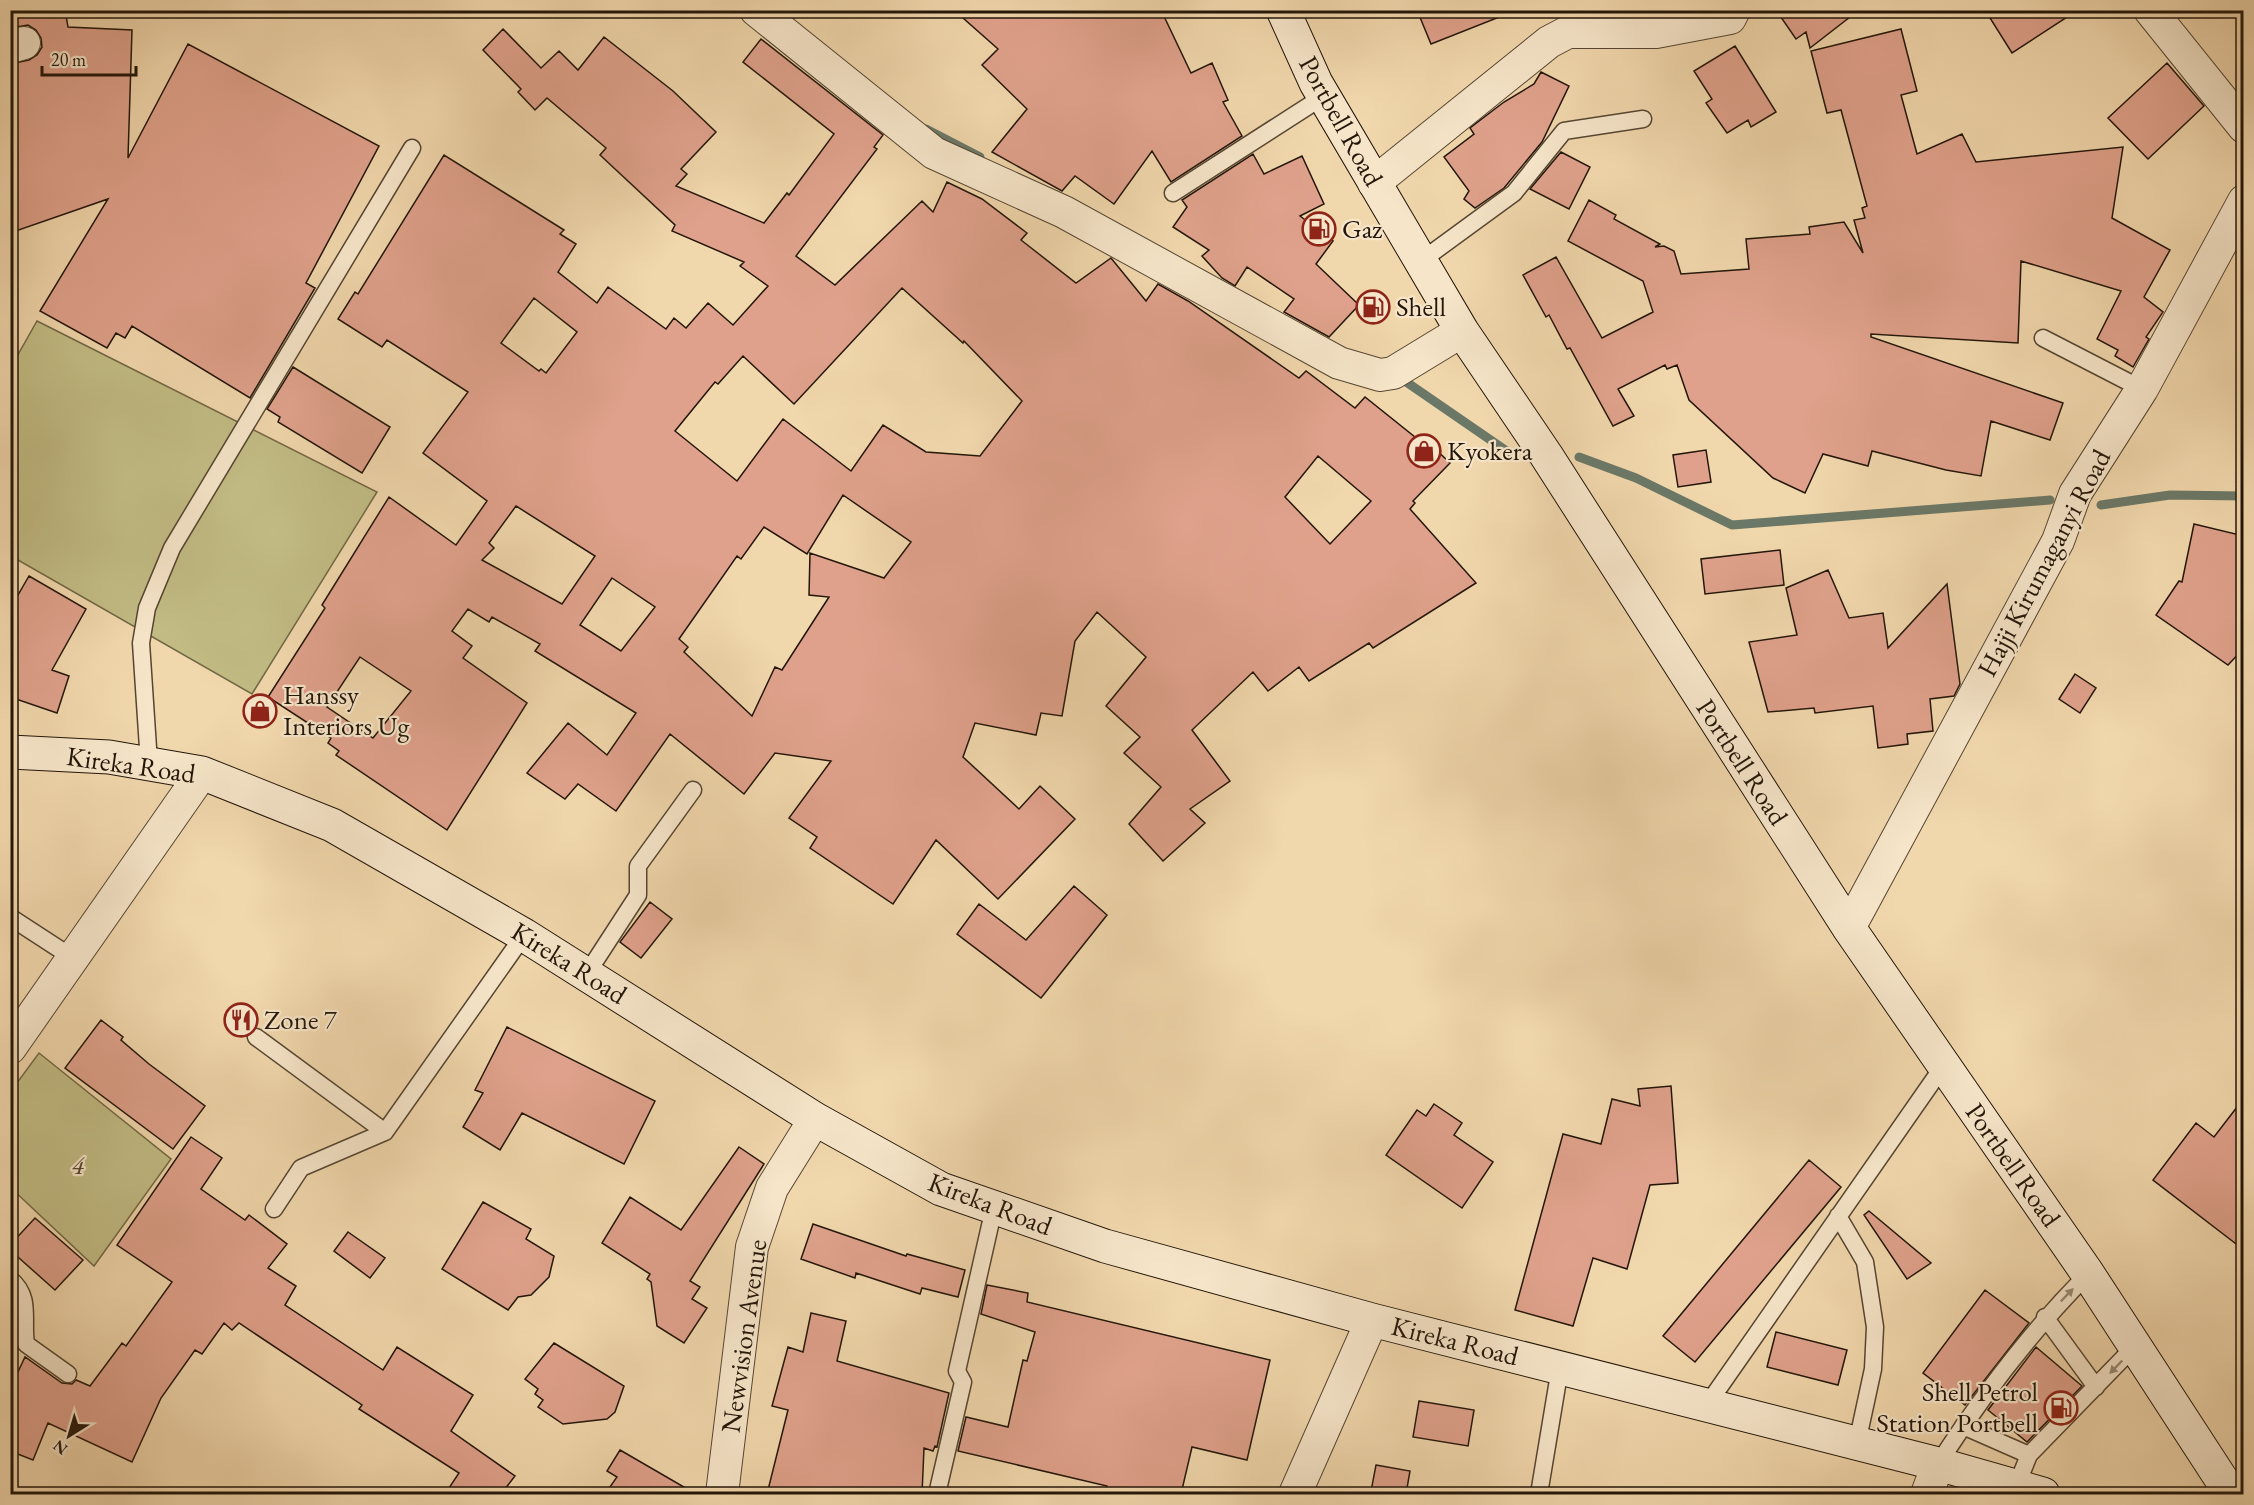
<svg xmlns="http://www.w3.org/2000/svg" width="2254" height="1505" font-family="'EB Garamond',serif">
<style>
.green{fill:#c2bc84;stroke:#726946;stroke-width:1.5}
.lines{fill:none;stroke-linecap:round;stroke-linejoin:round}
.stream{stroke:#6b7867;stroke-width:9}
.building{fill:#dfa18b;stroke:#231609;stroke-width:1.5;fill-rule:evenodd}
.lane-casing{stroke:#564632;stroke-width:19}
.street-casing{stroke:#564632;stroke-width:34}
.secondary-casing{stroke:#231609;stroke-width:35}
.lane{stroke:#f6e5c9;stroke-width:16}
.street{stroke:#f6e5c9;stroke-width:32}
.secondary{stroke:#f6e5c9;stroke-width:33}
.oneway{fill:#978873}
.labels{text-anchor:middle;stroke-width:4.5;stroke-linejoin:round;paint-order:stroke}
.street-label{font-size:27px;fill:#231609;stroke:#f6e5c9}
.poi-label{font-size:27px;fill:#231609;stroke:#f6e5c9;text-anchor:start}
.park-label{font-size:27px;font-style:italic;fill:#53482e;stroke:#f6e5c9}
</style>
<rect width="100%" height="100%" fill="#f1d7ac"/>
<filter id="stains"><feTurbulence type="fractalNoise" baseFrequency=".00333" numOctaves="4"/><feColorMatrix values="0 0 0 0 .2 0 0 0 0 .09 0 0 0 0 .02 0 0 0 .5 -.17"/></filter>
<radialGradient id="worn" r=".72"><stop offset=".6" stop-color="#630" stop-opacity="0"/><stop offset="1" stop-color="#630" stop-opacity=".3"/></radialGradient>
<path class="green" d="M37 321 377 492 252 694 11 556V367Z
M39 1053 171 1159 94 1266 11 1188V1091Z"/>
<g class="lines">
<path class="stream" d="M926 129 980 157
M1399 377 1508 452
M1579 457 1636 478 1732 525 2050 500
M2101 505 2170 495 2244 496"/>
</g>
<path class="building" d="M10 10H65L68 27 132 30 128 158 188 44 379 146 306 283 315 288 250 398 132 326 125 338 116 333 107 348 40 311 108 199 10 233V64L29 60 37 55 42 47 41 38 36 30 28 25 10 28Z
M954 10H1161L1191 73 1212 63 1228 100 1223 102 1242 136 1171 182 1152 151 1114 204 1075 176 1062 191 992 152 1027 109 982 65 998 49Z
M1417 10H1512V12L1431 44Z
M1776 10H1859L1810 48 1806 32 1796 39Z
M1985 10H2078L2012 53Z
M503 29 541 68 559 51 578 70 604 37 673 91 716 132 681 169 687 174 676 186 764 223 787 193 789 195 834 134 743 62 761 39 883 135 874 147 877 149 796 256 835 285 922 201 933 212 947 182 982 199 1027 233 1021 240 1076 283 1111 258 1146 301 1158 284 1188 301 1299 378 1306 371 1355 408 1365 397 1425 445 1428 442 1450 463 1413 501 1415 503 1410 509 1476 583 1373 648 1369 643 1309 681 1299 667 1268 691 1253 672 1192 730 1230 781 1190 809 1205 823 1163 861 1129 824 1161 787 1124 753 1140 737 1106 706 1146 657 1097 612 1075 641 1062 716 1041 713 1036 735 975 723 963 757 1019 809 1040 786 1075 819 998 899 936 840 893 904 810 848 817 837 789 818 831 761 775 753 744 794 670 734 616 811 578 784 565 799 527 773 568 723 607 755 636 713 535 651 540 644 492 617 489 622 468 609 452 631 472 646 463 658 527 703 447 830 336 755 339 751 328 743 331 738 268 697 325 608 322 605 389 497 456 545 487 501 423 453 468 392 387 340 382 347 338 319 355 292 358 294 444 155 564 230 560 234 576 244 558 272 597 303 608 287 666 329 674 318 686 328 708 303 733 325 768 286 740 266 744 262 672 231 675 225 600 155 606 148 547 98 535 110 518 92 521 89 483 50ZM902 288 963 343 964 341 1022 401 980 456 926 452 883 425 851 471 783 419 737 481 675 431 715 382 718 384 743 356 794 404ZM534 298 577 332 546 373 541 369 539 371 501 343ZM1318 456 1371 501 1330 544 1285 497ZM843 495 911 542 884 578 810 553 809 595 829 597 782 670 775 667 752 716 684 652 688 647 679 639 737 556 741 559 764 527 807 554ZM516 506 595 556 562 604 482 560 494 548 489 543ZM612 578 655 607 621 651 580 625ZM360 657 411 691 373 738 327 707Z
M1901 29 1917 91 1901 95 1917 154 1962 134 1976 162 2123 147 2112 218 2170 250 2144 297 2163 312 2146 337 2149 339 2133 367 2115 356 2118 350 2097 339 2121 291 2021 261 2018 343 1871 334V337L2063 403 2050 440 1991 421 1981 476 1946 470 1872 451 1868 466 1823 454 1805 493 1773 478 1689 400 1677 365 1667 369 1665 365 1618 389 1634 416 1613 426 1570 348 1567 349 1549 315 1546 317 1523 275 1556 257 1602 338 1653 312 1643 281 1568 241 1589 200 1616 215 1614 219 1660 244 1655 247 1664 246 1674 251 1681 274 1749 269 1746 239 1810 234 1809 227 1844 222 1863 253 1854 220 1865 218 1862 208 1867 206 1841 110 1827 113 1811 51Z
M1735 46 1776 112 1751 127 1748 120 1727 133 1706 103 1712 99 1694 71Z
M2167 63 2204 106 2148 159 2108 118Z
M1541 72 1569 86 1542 142 1504 188 1475 208 1464 199 1469 191 1444 157 1474 134 1470 128 1504 102 1534 84Z
M1561 152 1590 167 1569 209 1530 189Z
M1253 154 1264 174 1302 156 1324 204 1300 216 1333 241 1316 264 1359 305 1329 337 1284 312 1294 299 1247 267 1235 286 1222 278 1202 256 1209 250 1173 227 1187 207 1182 200Z
M293 367 390 427 362 473 278 422 280 417 267 409Z
M1706 450 1711 482 1678 487 1673 455Z
M2194 524 2244 536V648L2228 665 2156 615 2179 581 2182 582Z
M1780 550 1784 585 1705 594 1701 559Z
M1828 570 1849 618 1883 613 1888 648 1947 584 1960 684 1954 696 1930 699 1933 731 1907 734 1908 744 1878 748 1873 706 1815 713 1814 708 1768 712 1749 642 1797 635 1786 588Z
M29 576 86 609 52 670 69 676 57 713 10 697V609Z
M2075 674 2096 688 2080 713 2059 699Z
M1074 886 1107 915 1041 998 957 934 979 904 1026 940Z
M650 902 672 919 641 958 620 942Z
M101 1020 123 1037 121 1040 149 1064 205 1106 173 1149 65 1068Z
M507 1027 655 1101 624 1164 522 1113 500 1150 463 1127 483 1093 475 1090Z
M1671 1086 1678 1183 1650 1185 1627 1269 1593 1258 1573 1326 1515 1310 1563 1134 1601 1144 1612 1099 1640 1106 1638 1089Z
M2244 1098V1250L2153 1180 2196 1123 2214 1137Z
M1434 1104 1462 1123 1454 1135 1493 1162 1462 1208 1386 1155 1417 1110 1426 1116Z
M191 1137 222 1158 201 1189 245 1220 249 1215 287 1244 268 1268 296 1286 285 1305 383 1370 397 1347 473 1395 451 1431 515 1476 501 1494H445L459 1473 359 1409 362 1405 239 1323 232 1330 224 1323 202 1354 195 1350 161 1398 132 1462 48 1423 33 1460 10 1451V1389L25 1357 62 1383 72 1384 76 1380 90 1386 122 1343 126 1346 172 1282 117 1245Z
M739 1147 764 1164 690 1281 700 1287 692 1299 707 1308 684 1343 657 1326 651 1282 647 1279 650 1274 602 1243 630 1197 681 1230Z
M1809 1160 1841 1187 1695 1362 1663 1336Z
M483 1202 531 1229 526 1239 554 1256 549 1277 531 1295 518 1297 508 1310 442 1269Z
M1869 1211 1931 1263 1907 1279 1864 1215Z
M35 1218 83 1260 55 1290 10 1250V1245Z
M813 1224 906 1256 907 1254 965 1270 958 1297 922 1288 920 1294 856 1273 855 1278 801 1259Z
M348 1232 385 1258 370 1278 334 1251Z
M987 1285 1028 1293 1027 1302 1270 1360 1247 1460 1192 1447 1181 1494H1105L1107 1486 958 1451 966 1417 1008 1427 1023 1360 1027 1361 1035 1332 981 1314Z
M1985 1290 2029 1323 1965 1405 1923 1373Z
M811 1313 846 1321 837 1361 949 1393 937 1447 935 1446 933 1451 924 1448 922 1494H767L788 1410 772 1406 788 1347 803 1352Z
M1776 1332 1847 1350 1838 1385 1767 1367Z
M554 1343 624 1386 615 1412 607 1419 563 1424 538 1407 543 1400 535 1394 538 1389 525 1379Z
M2036 1347 2082 1386 2027 1442 1988 1410Z
M1419 1401 1474 1410 1468 1446 1413 1437Z
M620 1450 696 1494H605L617 1477 607 1471Z
M1376 1465 1410 1471 1406 1494 1371 1491Z"/>
<g class="lines">
<g class="lane-casing">
<path id="lane" d="M1173 193 1324 96
M1421 261 1514 193 1564 131 1643 119
M2043 338 2142 389
M149 763 141 643 147 608 172 548 412 148
M10 917 73 958
M586 975 638 895V866L693 790
M256 1037 385 1132 524 935
M274 1209 301 1168 385 1132
M1838 1216 1865 1262 1875 1327 1873 1369 1857 1443
M10 1279C32 1297 22 1319 26 1344L68 1374
M2045 1317 2096 1387
M1707 1405 1944 1065
M1963 1426 2029 1455
M1938 1464C1982 1396 2031 1331 2088 1274
M2016 1487 2029 1455 2135 1346
M937 1494 963 1382 957 1371 994 1208
M1539 1494 1560 1368"/>
</g>
<g class="street-casing">
<path id="street" d="M756 10 934 153 1064 212 1339 363 1380 375 1393 373 1462 331
M2150 10 2244 127
M10 47 24 43
M1374 183 1549 42 1568 32H1656L1730 18 1734 10
M1849 928 2058 541 2075 494 2142 389 2244 201
M10 1048 202 773
M722 1494 752 1247 772 1188 815 1119
M1295 1494 1372 1320
M1927 1494 1938 1464"/>
</g>
<g class="secondary-casing">
<path id="secondary" d="M1283 10 1316 83 1462 331 1546 455 1849 928 2088 1274 2231 1494
M10 752 109 757 202 773 332 825 524 935 815 1119 941 1189 1105 1246 1372 1320 1938 1464 2043 1494"/>
</g>
<use href="#lane" class="lane"/>
<use href="#street" class="street"/>
<use href="#secondary" class="secondary"/>
</g>
<defs><path id="oneway-solid" d="M-6-.8H1V-3.2L6.5 0L1 3.2V.8H-6Z" transform="scale(1.5)"/></defs>
<g class="oneway">
<use href="#oneway-solid" transform="translate(2067 1295) rotate(-46)"/>
<use href="#oneway-solid" transform="translate(2116 1367) rotate(134)"/>
</g>
<defs>
<g id="fuel-ring" transform="scale(1.725)"><circle r="9.5" fill="#f6e5c9" stroke="#8f2418" stroke-width="1.5"/><path d="M-5.5-6h7V0h2V4h1.3V-2.5L3-4.5l.8-.8L6-3V5H2.5V1h-1V6h-7ZM-4.2-4.7v3.2H.2V-4.7Z" fill="#8f2418"/></g>
<g id="shop-ring" transform="scale(1.725)"><circle r="9.5" fill="#f6e5c9" stroke="#8f2418" stroke-width="1.5"/><path d="M-5-2.5h2.3a2.7 3.5 0 0 1 5.4 0H5L5.5 6h-11ZM-1.5-2.5h3a1.5 2.3 0 0 0-3 0Z" fill="#8f2418"/></g>
<g id="restaurant-ring" transform="scale(1.725)"><circle r="9.5" fill="#f6e5c9" stroke="#8f2418" stroke-width="1.5"/><path d="M-5-6h1v4h1v-4h1v4h1v-4h1v5L-1.5 .5V6h-2V.5L-5-1ZM5-6V6H3V1.5H1.5Q1.5-4 5-6Z" fill="#8f2418"/></g>
</defs>
<g fill-rule="evenodd">
<use href="#fuel-ring" x="1319" y="229"/>
<use href="#fuel-ring" x="1373" y="307"/>
<use href="#shop-ring" x="1424" y="451"/>
<use href="#shop-ring" x="260" y="711"/>
<use href="#restaurant-ring" x="241" y="1020"/>
<use href="#fuel-ring" x="2061" y="1408"/>
</g>
<g class="labels">
<g class="street-label">
<text transform="translate(1341 121) rotate(61)" y="9">Portbell Road</text>
<text transform="translate(2044 563) rotate(-62)" y="9">Hajji Kirumaganyi Road</text>
<text transform="translate(1742 762) rotate(57)" y="9">Portbell Road</text>
<text transform="translate(131 765) rotate(8)" y="9">Kireka Road</text>
<text transform="translate(569 963) rotate(32)" y="9">Kireka Road</text>
<text transform="translate(2013 1165) rotate(55)" y="9">Portbell Road</text>
<text transform="translate(990 1204) rotate(21)" y="9">Kireka Road</text>
<text transform="translate(744 1336) rotate(-82)" y="9">Newvision Avenue</text>
<text transform="translate(1455 1341) rotate(14)" y="9">Kireka Road</text>
</g>
<g class="poi-label">
<text x="1342" y="238">Gaz</text>
<text x="1396" y="316">Shell</text>
<text x="1447" y="460">Kyokera</text>
<text x="283" y="704">Hanssy<tspan x="283" dy="31">Interiors Ug</tspan></text>
<text x="264" y="1029">Zone 7</text>
<text x="2038" y="1401" text-anchor="end">Shell Petrol<tspan x="2038" dy="31">Station Portbell</tspan></text>
</g>
<g class="park-label">
<text x="78" y="1174">4</text>
</g>
</g>
<rect width="2254" height="1505" fill="none" stroke="#f1d7ac" stroke-width="36"/>
<rect x="12" y="12" width="2230" height="1481" fill="none" stroke="#231609" stroke-width="3"/>
<rect x="18" y="18" width="2218" height="1469" fill="none" stroke="#231609" stroke-width="1.5"/>
<g transform="translate(69 1436) rotate(217)" stroke="#f6e5c9" stroke-width="4.5" paint-order="stroke">
<path d="M0-4.5L10 22L0 15L-10 22Z" fill="#231609"/>
<text y="-9" font-size="16" font-weight="bold" text-anchor="middle" fill="#231609">N</text>
</g>
<path d="M42 66v9h94v-9" fill="none" stroke="#231609" stroke-width="3"/>
<text x="51" y="66" font-size="18" fill="#231609" stroke="#f6e5c9" stroke-width="4.5" paint-order="stroke">20 m</text>
<rect width="100%" height="100%" filter="url(#stains)"/>
<rect width="100%" height="100%" fill="url(#worn)"/>
</svg>
